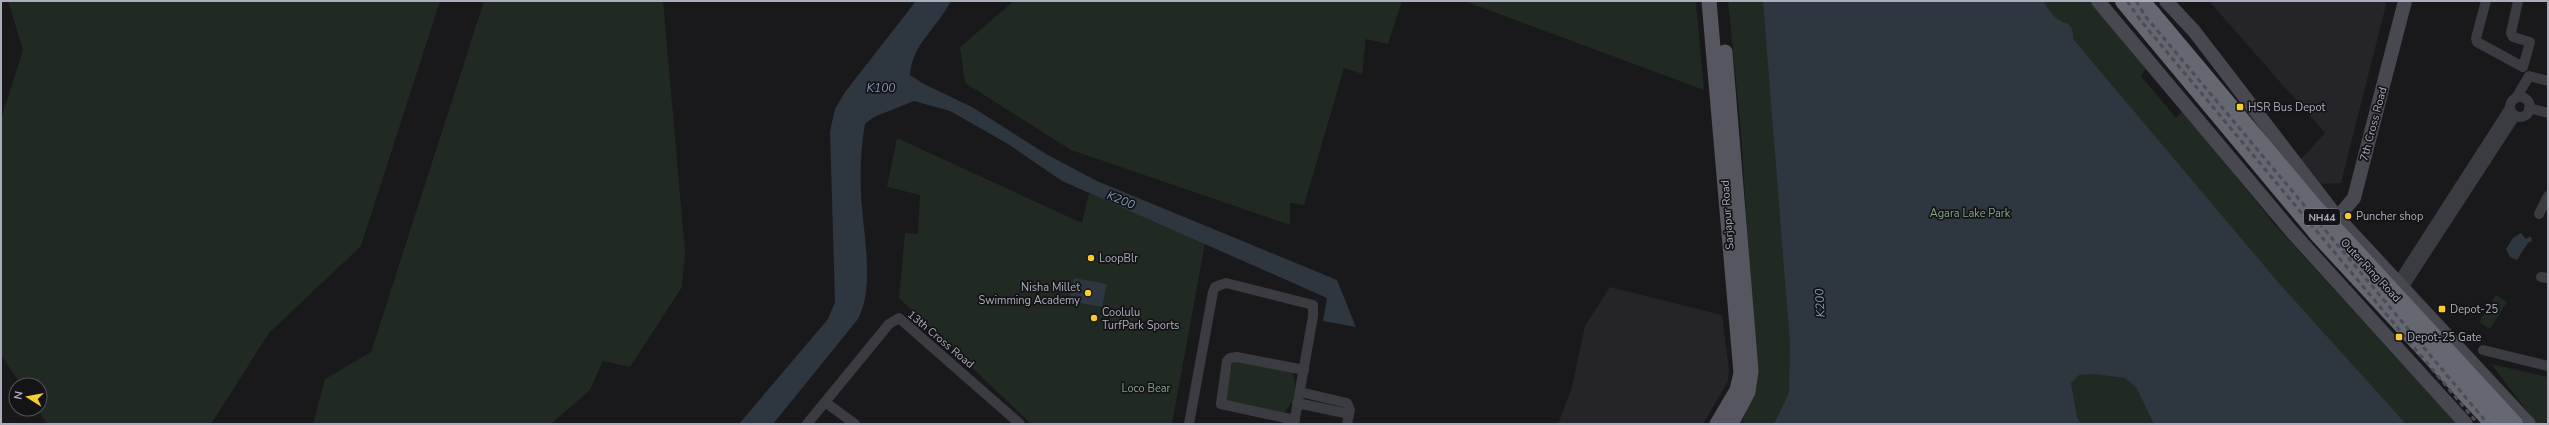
<svg xmlns="http://www.w3.org/2000/svg" width="2549" height="425" font-family="'Nunito Sans',sans-serif">
<style>
.built{fill:#252428}
.green{fill:#202922}
.water{fill:#2e363f}
.lines{fill:none;stroke-linecap:round;stroke-linejoin:round}
.street{stroke:#3b3b42;stroke-width:10}
.secondary{stroke:#474850;stroke-width:14}
.primary{stroke:#55565f;stroke-width:15}
.highway{stroke:#656771;stroke-width:18}
.rail{stroke:#4c4d55;stroke-width:3;stroke-dasharray:5 4;stroke-linecap:butt}
.poi-dot{fill:#f8cb33;stroke:#141316;stroke-width:1.5}
.labels{text-anchor:middle;stroke-width:3.5;stroke-linejoin:round;paint-order:stroke}
.shield{fill:#141316;stroke:#7d7f8a;stroke-width:1}
.shield-label{font-size:10px;font-weight:bold;fill:#aaadbb}
.poi-label{font-size:11px;fill:#aaadbb;stroke:#141316;text-anchor:start}
.street-label{font-size:11px;fill:#aaadbb;stroke:#141316}
.park-label{font-size:11px;fill:#81a687;stroke:#141316}
.water-label{font-size:12px;font-style:italic;fill:#8097b6;stroke:#141316}
</style>
<rect width="100%" height="100%" fill="#19181b"/>
<path class="built" d="M2209 1H2387L2341 183 2321 184 2301 159 2325 133Z
M1610 287 1722 315 1729 370 1728 381 1703 424H1558L1572 387 1585 326Z"/>
<path class="green" d="M8 1H440L361 246 269 333 211 424H47L37 409H40V385H21L1 355V119L23 50Z
M484 1H663L685 251 682 287 630 367 603 361 590 390 551 424H313L325 379 371 352Z
M1014 1H1402L1388 44 1366 39 1362 74 1344 68 1304 205 1290 203V225L1071 150 965 83 960 47Z
M1464 1H1696L1704 90Z
M1728 1H2096L2148 66 2141 76 2176 118 2183 111 2275 225 2457 424H1741L1752 397 1756 371 1741 133Z
M897 138 1082 223 1089 193 1205 243 1172 424H1031L899 298 905 233 918 234 920 195 887 187Z
M2496 295 2507 302 2490 329 2479 322Z
M1233 361 1292 372C1299 388 1294 403 1282 415L1225 403Z
M2491 364 2548 377V424H2537Z"/>
<path class="water" d="M916 1H951C938 27 912 44 910 75L924 84 972 107 1046 154 1097 181 1337 280 1356 327 1323 321 1327 298 1062 181 1008 144 950 111 914 101 874 117 865 124C861 147 860 169 861 191 862 229 876 285 858 319L773 424H739L828 319 835 302 830 131 835 109 845 92Z
M1763 1H2043C2047 6 2050 13 2055 17 2064 26 2074 19 2073 39L2278 282 2406 424H2154L2136 387 2125 378 2094 374 2079 375 2071 383 2077 417 2081 424H1774L1789 393 1790 344Z
M2521 233 2526 239 2531 236 2532 241 2528 243 2517 260 2510 257 2506 249 2513 238Z
M1074 278 1107 284 1102 307 1069 301Z"/>
<g class="lines">
<path class="street" d="M2486 1 2476 38 2477 42 2523 67 2530 42 2513 37 2511 33 2518 1
M2510 107a10 10 0 1 1 20 0a10 10 0 1 1-20 0Z
M2516 98 2529 76 2548 81
M2529 108 2548 113
M2539 214 2548 196
M2541 277 2548 278
M2398 282 2510 108
M2403 288 2515 116
M2483 350 2548 366
M1300 392 1347 403 1350 410 1347 424
M825 402 855 424
M1297 403 1349 414
M1295 420 1221 404 1227 361 1230 358 1237 357 1304 370
M807 424 889 324 899 318 1020 424
M1189 424 1213 292 1215 287 1226 283 1313 305V316L1294 424"/>
<path class="secondary" d="M2098 1 2292 232 2466 424
M2166 1 2194 31 2337 217 2529 424
M2332 224 2354 198 2405 1"/>
<path class="primary" d="M1709 1 1741 373 1737 390 1717 424
M1725 52 1751 371 1748 392 1731 424"/>
<path class="highway" d="M2124 1 2320 236 2494 424
M2141 1 2313 206 2514 424"/>
<path class="rail" d="M2127 1 2141 21 2478 424
M2136 1 2146 17 2488 424"/>
</g>
<g class="poi-dot">
<rect x="2236" y="103" width="8" height="8" rx="2"/>
<circle cx="2348" cy="216" r="4"/>
<circle cx="1091" cy="258" r="4"/>
<circle cx="1088" cy="293" r="4"/>
<rect x="2438" y="305" width="8" height="8" rx="2"/>
<circle cx="1094" cy="318" r="4"/>
<rect x="2395" y="333" width="8" height="8" rx="2"/>
</g>
<g class="labels">
<rect class="shield" x="2304" y="209" width="36" height="16" rx="3"/>
<g class="shield-label">
<text x="2322" y="221">NH44</text>
</g>
<g class="poi-label">
<text x="2248" y="111">HSR Bus Depot</text>
<text x="2356" y="220">Puncher shop</text>
<text x="1099" y="262">LoopBlr</text>
<text x="1080" y="291" text-anchor="end">Nisha Millet<tspan x="1080" dy="13">Swimming Academy</tspan></text>
<text x="2450" y="313">Depot-25</text>
<text x="1102" y="316">Coolulu<tspan x="1102" dy="13">TurfPark Sports</tspan></text>
<text x="2407" y="341">Depot-25 Gate</text>
</g>
<g class="street-label">
<text transform="translate(2373 124) rotate(-75)" y="4">7th Cross Road</text>
<text transform="translate(1727 215) rotate(-94)" y="4">Sarjapur Road</text>
<text transform="translate(2371 270) rotate(47)" y="4">Outer Ring Road</text>
<text transform="translate(941 339) rotate(40)" y="4">13th Cross Road</text>
</g>
<g class="park-label">
<text x="1970" y="217">Agara Lake Park</text>
<text x="1146" y="392">Loco Bear</text>
</g>
<g class="water-label">
<text x="881" y="92">K100</text>
<text transform="translate(1121 200) rotate(22)" y="4">K200</text>
<text transform="translate(1820 303) rotate(-93)" y="4">K200</text>
</g>
</g>
<rect width="2549" height="425" fill="none" stroke="#aaadbb" stroke-width="4"/>
<g transform="translate(28 397) rotate(281)"><circle r="19" fill="#141316" stroke="#505158"/>
<path d="M0-3L7 15L0 10L-7 15Z" fill="#f8cb33"/>
<text y="-6" font-size="11" font-weight="bold" text-anchor="middle" fill="#aaadbb">N</text>
</g>
</svg>
